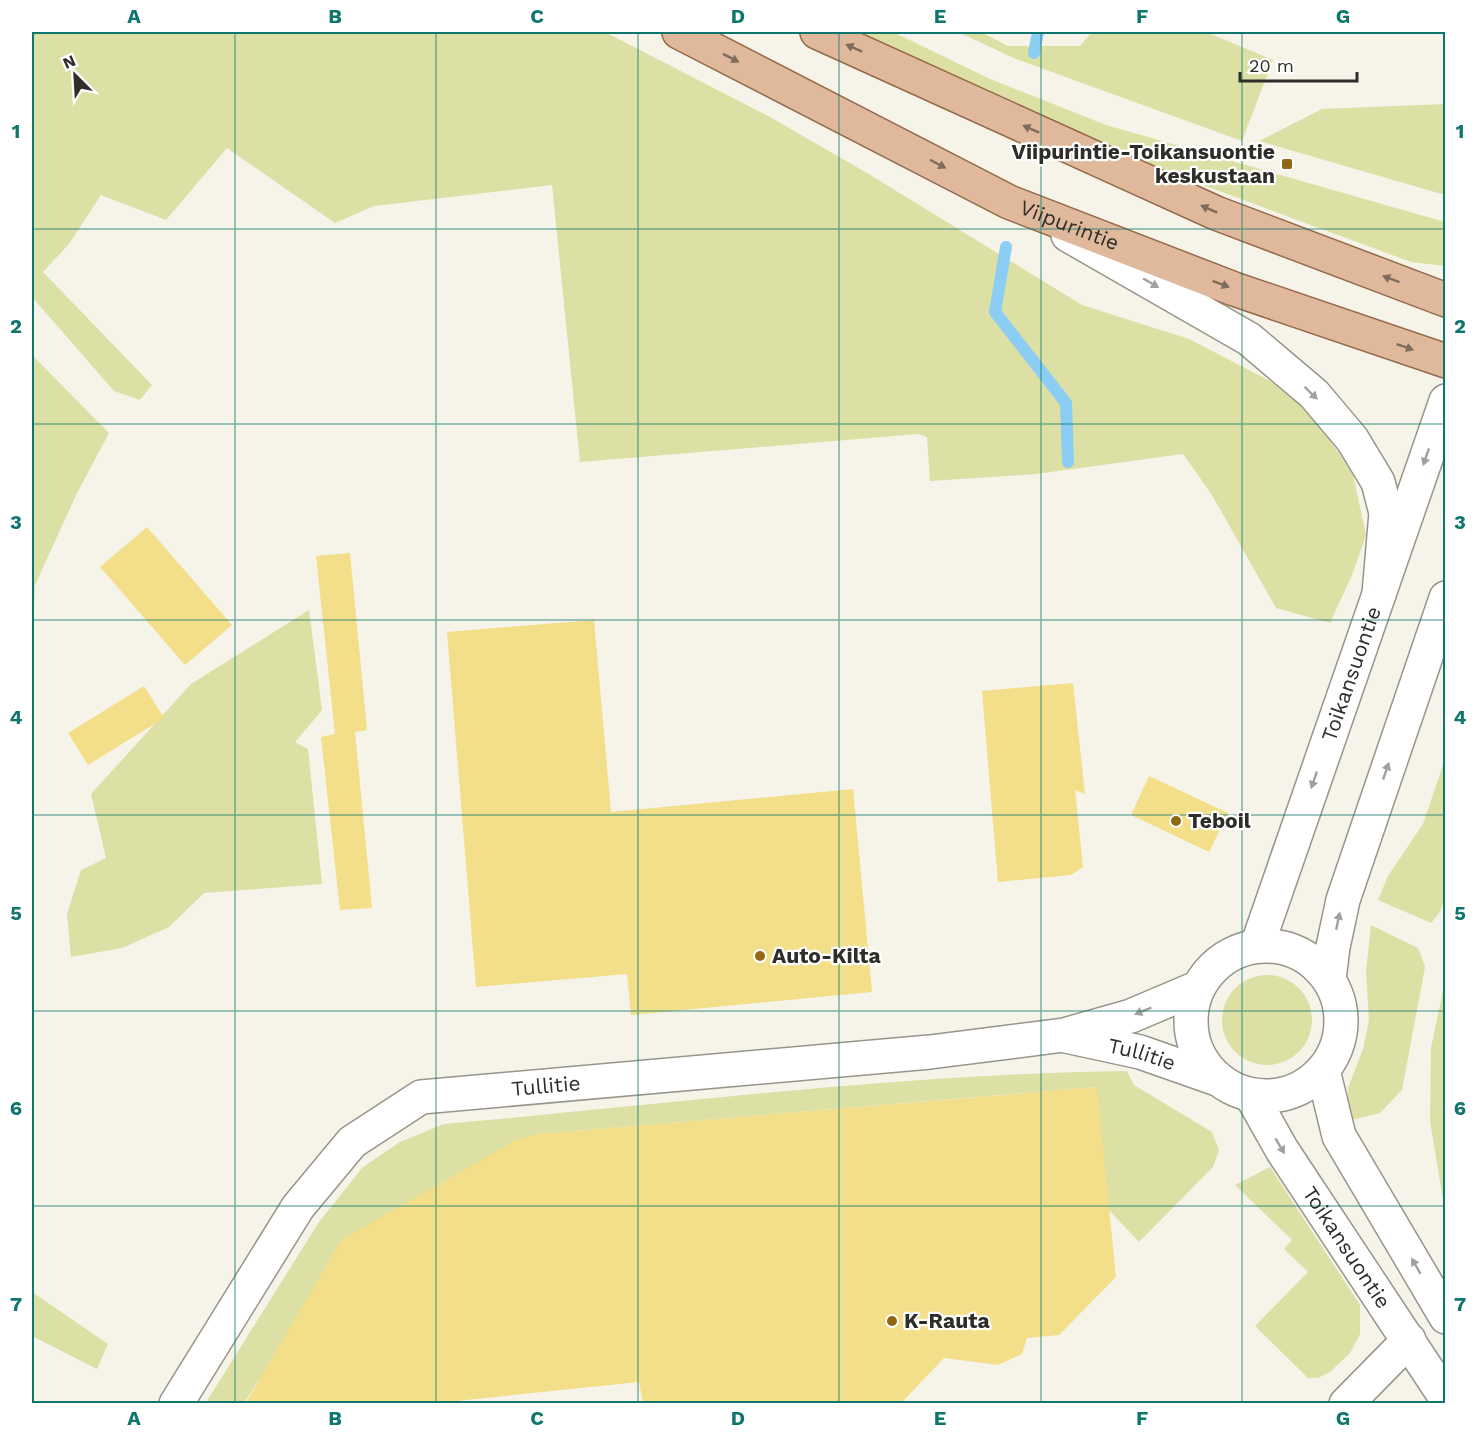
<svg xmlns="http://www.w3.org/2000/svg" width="1477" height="1435" font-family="'Work Sans',sans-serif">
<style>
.green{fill:#dce0a4}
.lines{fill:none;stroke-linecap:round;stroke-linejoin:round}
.stream{stroke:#8ccdf4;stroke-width:12}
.building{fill:#f3de89}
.minor-casing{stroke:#97958b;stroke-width:36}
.secondary-casing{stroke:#97958b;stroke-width:36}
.primary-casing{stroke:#956949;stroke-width:36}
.minor{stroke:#fff;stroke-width:33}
.secondary{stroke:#fff;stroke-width:33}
.primary{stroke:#e0b99c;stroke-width:33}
.oneway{fill:#7e6c5d}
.oneway2{fill:#a1a09f}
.grid{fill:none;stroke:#0f766e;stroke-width:1.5;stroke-opacity:0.55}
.poi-dot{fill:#916710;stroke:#fff;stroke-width:2}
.labels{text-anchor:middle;stroke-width:4.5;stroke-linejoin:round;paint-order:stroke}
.poi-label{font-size:21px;font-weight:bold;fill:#2e2d29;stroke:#fff;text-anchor:start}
.street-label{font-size:21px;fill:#2e2d29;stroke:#fff}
.neatline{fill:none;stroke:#0f766e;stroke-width:2}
.grid-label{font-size:20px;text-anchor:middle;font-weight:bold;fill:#0f766e}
</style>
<rect width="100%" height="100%" fill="#f6f3e9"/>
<path class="green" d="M32 32H605L770 117 867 173 1082 305 1189 339 1276 384 1317 420 1353 475 1366 535 1352 575 1330 623 1276 608 1212 495 1183 454 1036 474 930 481 927 437 918 434 580 462 552 185 374 206 335 223 227 148 166 220 101 195 69 244 43 272 152 385 140 400 114 391 32 297Z
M858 32H893L990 79 1106 125 1445 222V266L1411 262 1154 167Z
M958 32H981L1008 46H1080L1092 32H1206L1273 60 1242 141 1016 59Z
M1445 104V195L1259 141 1322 109Z
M32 355 109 433 77 493 35 585 32 655Z
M309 610 322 710 295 742 308 749 322 884 204 893 169 927 122 948 71 957 67 914 81 870 106 858 91 794 191 684Z
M1445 759V898L1440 912 1431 923 1378 900 1388 876 1423 824Z
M1371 925 1418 948 1425 967 1402 1090 1380 1113 1347 1121 1348 1088 1363 1049 1369 1020 1366 972Z
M1222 1020a45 45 0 1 1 90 0a45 45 0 1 1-90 0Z
M1445 981V1212L1430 1121 1431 1048Z
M1127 1071 1134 1085 1212 1132 1219 1150 1213 1167 1139 1242 1109 1210 1096 1087 537 1134 516 1141 258 1381 244 1403 205 1404 319 1222 363 1167 400 1142 444 1124C672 1104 899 1074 1127 1071Z
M1270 1167 1360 1305V1334L1350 1353 1330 1372 1318 1378H1308L1255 1326 1308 1272 1284 1249 1292 1240 1235 1185Z
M32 1292 108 1344 97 1369 32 1336Z"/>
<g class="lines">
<path class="stream" d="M1034 53 1038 32
M1006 247 995 312 1066 403 1068 462"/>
</g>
<path class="building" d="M147 527 232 625 185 665 100 567Z
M350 553 367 730 355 732 372 908 340 910 321 737 335 734 316 556Z
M594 620 611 812 853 789 872 992 631 1015 627 974 476 987 447 632Z
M1073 683 1085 794 1075 790 1083 867 1071 875 998 882 982 691Z
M144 686 164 718 88 765 68 733Z
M1149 776 1228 813 1209 852 1131 815Z
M1097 1087 1116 1277 1059 1335 1027 1338 1022 1354 998 1365 944 1358 900 1404H643L639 1382 427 1404H245L341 1240 516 1140 537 1134Z"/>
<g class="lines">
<g class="minor-casing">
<g id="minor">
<path id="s1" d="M1066 1036 1140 1052 1217 1079"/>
<path id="s2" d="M176 1404 298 1207 352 1142 421 1097 930 1052 1064 1035 1131 1016 1197 988"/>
<path d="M1346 1404 1409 1340"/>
</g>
</g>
<g class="secondary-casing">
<g id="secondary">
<path d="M1068 235 1249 339 1314 394 1352 439 1378 482 1386 513 1379 594"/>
<path id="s3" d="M1257 946 1446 401"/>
<circle cx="1266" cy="1021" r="75"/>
<path d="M1329 979 1333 947 1343 900 1446 598"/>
<path d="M1323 1070 1339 1136 1446 1317"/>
<path id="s4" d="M1251 1095 1282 1150 1446 1398"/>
</g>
</g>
<g class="primary-casing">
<g id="primary">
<path id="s5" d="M679 32 1009 202 1234 289 1446 361"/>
<path d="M817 32 1216 213 1446 300"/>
</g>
</g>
<use href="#minor" class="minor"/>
<use href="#secondary" class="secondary"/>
<use href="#primary" class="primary"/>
</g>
<defs><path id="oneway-solid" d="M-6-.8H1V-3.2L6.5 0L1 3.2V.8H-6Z" transform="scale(1.5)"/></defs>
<g class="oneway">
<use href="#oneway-solid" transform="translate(854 48) rotate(-156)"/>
<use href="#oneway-solid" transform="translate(731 58) rotate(27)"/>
<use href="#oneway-solid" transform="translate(1031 129) rotate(-156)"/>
<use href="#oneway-solid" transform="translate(938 164) rotate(28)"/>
<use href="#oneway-solid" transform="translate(1209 209) rotate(-156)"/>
<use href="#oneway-solid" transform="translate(1391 279) rotate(-159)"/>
<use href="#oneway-solid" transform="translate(1221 284) rotate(21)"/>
<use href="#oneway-solid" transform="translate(1405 347) rotate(19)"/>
</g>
<g class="oneway2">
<use href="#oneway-solid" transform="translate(1151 283) rotate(30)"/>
<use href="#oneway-solid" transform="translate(1311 393) rotate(44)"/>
<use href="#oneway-solid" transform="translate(1426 457) rotate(109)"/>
<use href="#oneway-solid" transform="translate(1386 771) rotate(-71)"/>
<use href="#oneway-solid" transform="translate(1314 780) rotate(109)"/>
<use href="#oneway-solid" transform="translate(1338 921) rotate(-78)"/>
<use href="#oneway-solid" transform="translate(1143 1011) rotate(158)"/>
<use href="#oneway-solid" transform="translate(1280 1146) rotate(59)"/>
<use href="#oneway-solid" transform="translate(1416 1266) rotate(-120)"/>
</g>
<path class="grid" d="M235 32V1404M436 32V1404M638 32V1404M839 32V1404M1041 32V1404M1242 32V1404M32 229H1446M32 424H1446M32 620H1446M32 815H1446M32 1011H1446M32 1206H1446"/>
<g class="poi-dot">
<rect x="1281" y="158" width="12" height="12" rx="3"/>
<circle cx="1176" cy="821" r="6"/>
<circle cx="760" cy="956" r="6"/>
<circle cx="892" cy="1321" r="6"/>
</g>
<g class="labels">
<g class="poi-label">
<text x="1275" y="159" text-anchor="end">Viipurintie-Toikansuontie<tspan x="1275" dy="24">keskustaan</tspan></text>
<text x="1188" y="828">Teboil</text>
<text x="772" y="963">Auto-Kilta</text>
<text x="904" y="1328">K-Rauta</text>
</g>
<g class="street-label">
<text dy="7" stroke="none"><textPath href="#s5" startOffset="436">Viipurintie</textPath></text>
<text dy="7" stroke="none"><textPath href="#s3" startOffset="288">Toikansuontie</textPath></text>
<text dy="7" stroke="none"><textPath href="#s1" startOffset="78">Tullitie</textPath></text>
<text dy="7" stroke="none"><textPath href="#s2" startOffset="524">Tullitie</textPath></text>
<text dy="7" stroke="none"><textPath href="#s4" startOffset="180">Toikansuontie</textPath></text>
</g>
</g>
<rect width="1477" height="1435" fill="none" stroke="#ffffff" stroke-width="66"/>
<g transform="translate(75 75) rotate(336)" stroke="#ffffff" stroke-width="4.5" paint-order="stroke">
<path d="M0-4.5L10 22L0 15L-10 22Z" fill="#2e2d29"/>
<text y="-9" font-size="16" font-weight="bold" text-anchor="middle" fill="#2e2d29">N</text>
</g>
<path d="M1240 72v9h117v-9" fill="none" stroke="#2e2d29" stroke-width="3"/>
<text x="1249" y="72" font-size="18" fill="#2e2d29" stroke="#ffffff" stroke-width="4.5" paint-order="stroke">20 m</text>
<rect x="33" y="33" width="1411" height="1369" class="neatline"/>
<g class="grid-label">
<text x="134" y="23">A</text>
<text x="335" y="23">B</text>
<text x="537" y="23">C</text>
<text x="738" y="23">D</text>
<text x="940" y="23">E</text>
<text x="1142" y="23">F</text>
<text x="1343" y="23">G</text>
<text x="16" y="138">1</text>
<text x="1460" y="138">1</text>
<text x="16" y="333">2</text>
<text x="1460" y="333">2</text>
<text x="16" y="529">3</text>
<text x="1460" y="529">3</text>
<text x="16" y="724">4</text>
<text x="1460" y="724">4</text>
<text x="16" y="920">5</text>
<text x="1460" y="920">5</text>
<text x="16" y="1115">6</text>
<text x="1460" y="1115">6</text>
<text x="16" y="1311">7</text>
<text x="1460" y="1311">7</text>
<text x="134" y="1425">A</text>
<text x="335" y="1425">B</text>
<text x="537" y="1425">C</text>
<text x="738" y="1425">D</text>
<text x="940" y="1425">E</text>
<text x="1142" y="1425">F</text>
<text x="1343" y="1425">G</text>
</g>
</svg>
